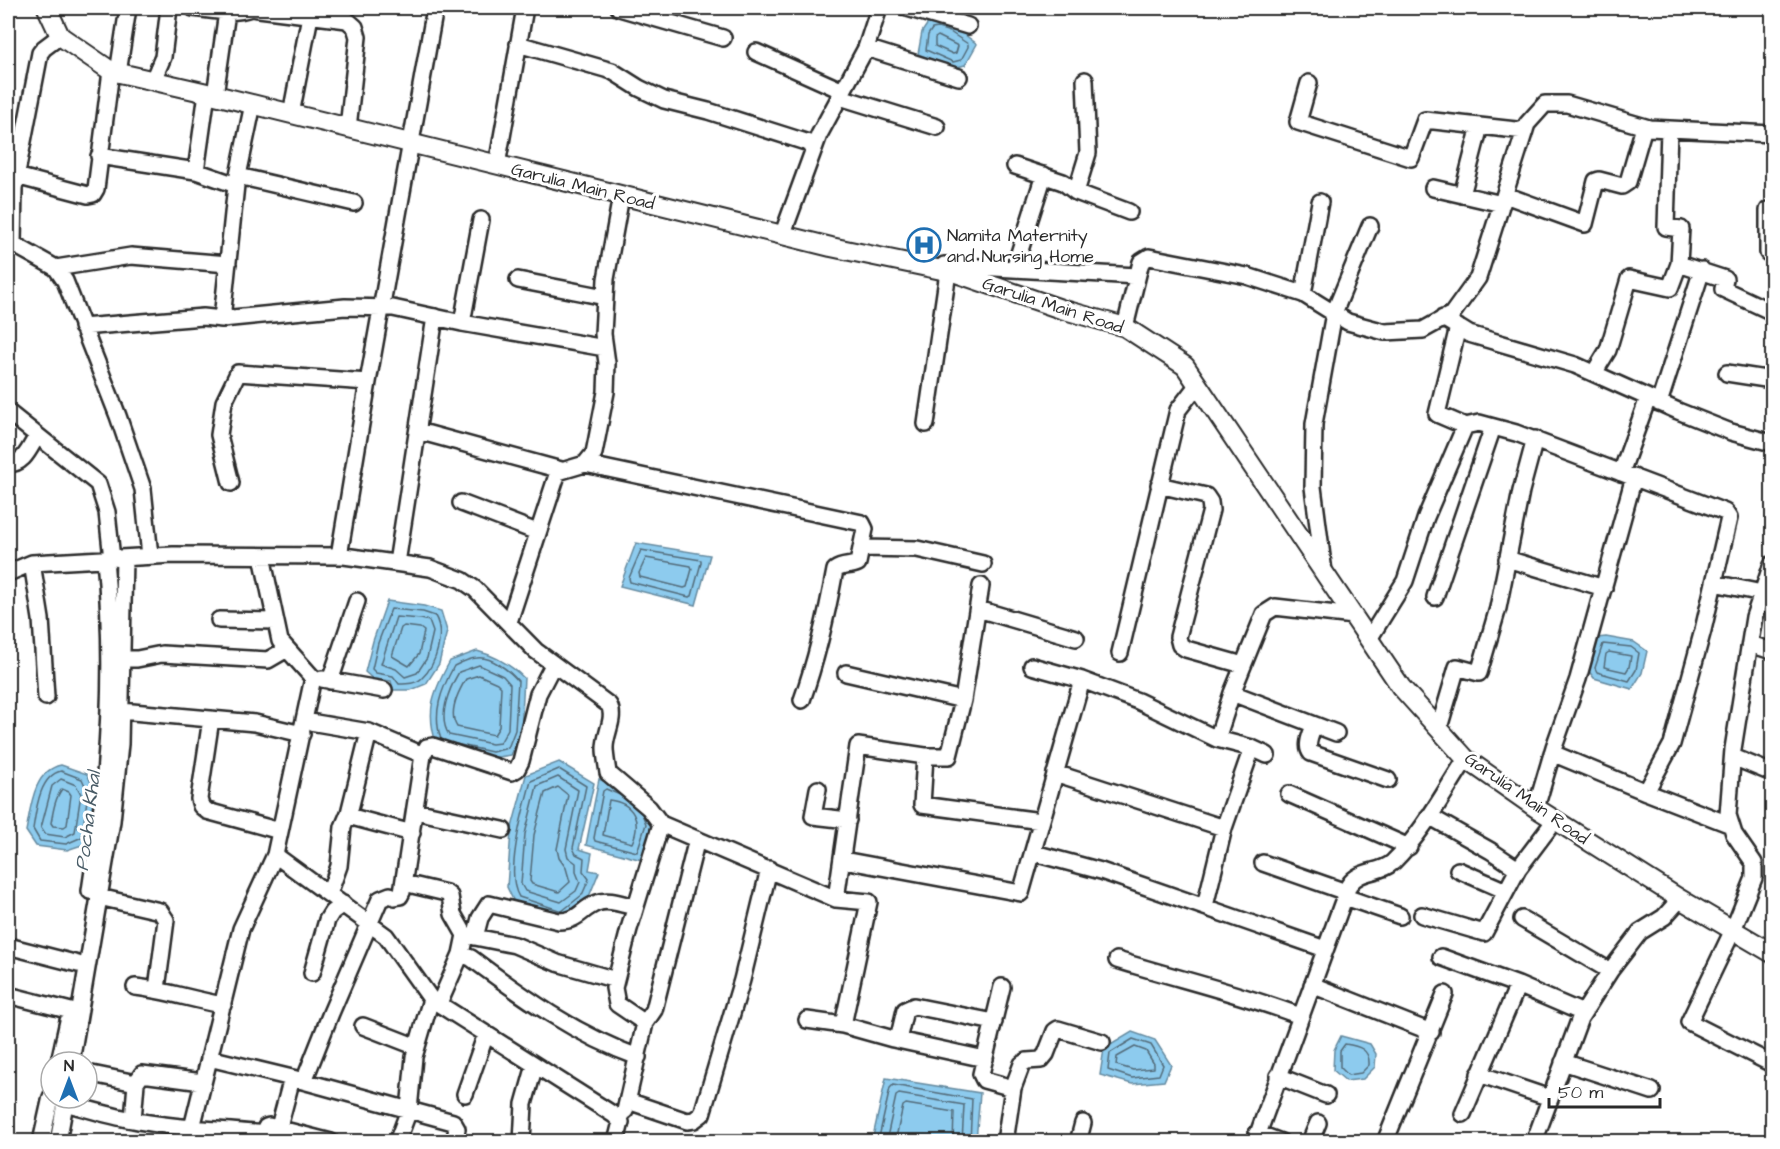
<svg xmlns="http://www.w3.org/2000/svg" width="1780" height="1149" font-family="'Architects Daughter',sans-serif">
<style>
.water{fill:#8dcbee;stroke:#668ba0;stroke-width:1.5}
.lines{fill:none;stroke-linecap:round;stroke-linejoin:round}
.shore{stroke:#526b79;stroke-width:1.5}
.stream{stroke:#668ba0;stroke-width:4.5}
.building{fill:#eab4cc;stroke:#2b2b2b;stroke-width:1.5}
.minor-casing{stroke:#2b2b2b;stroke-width:20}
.tertiary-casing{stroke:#2b2b2b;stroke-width:22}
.minor{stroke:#fff;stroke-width:15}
.tertiary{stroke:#fff;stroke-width:18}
.labels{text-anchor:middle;stroke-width:6;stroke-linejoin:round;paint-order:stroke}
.street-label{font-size:18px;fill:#2b2b2b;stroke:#fff}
.poi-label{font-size:18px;fill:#2b2b2b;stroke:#fff;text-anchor:start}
.water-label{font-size:20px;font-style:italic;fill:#485b66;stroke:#fff}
</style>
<rect width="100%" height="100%" fill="#fff"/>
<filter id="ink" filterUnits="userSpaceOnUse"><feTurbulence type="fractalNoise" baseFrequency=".0167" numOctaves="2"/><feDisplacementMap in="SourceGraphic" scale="12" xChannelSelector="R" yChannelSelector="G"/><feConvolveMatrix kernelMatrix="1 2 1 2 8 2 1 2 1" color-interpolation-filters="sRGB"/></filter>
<g filter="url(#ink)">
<path class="water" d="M939 22 953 26 977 44 965 65 953 68 918 54 922 32 928 23Z
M636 543 710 555 696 605 620 586Z
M387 601 424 606 441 611 447 631 439 664 426 684 411 690H393L391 681 373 679 365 672 373 641Z
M1606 637 1634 642 1647 651 1642 673 1632 689 1594 678 1588 670 1597 638Z
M477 651C496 656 510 664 524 678L521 732 511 755 492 758 437 746C425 711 433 692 450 661Z
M559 762 594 783 579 849 592 853 589 870 599 872 588 899 564 918 514 902 507 887 511 831 526 775Z
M61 765 87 774 95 791 88 843 67 850 36 846 26 831C31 807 33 771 61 765Z
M599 779 627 792 652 824 642 860 586 845Z
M1132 1032 1155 1040 1171 1065 1164 1081 1132 1084 1100 1075 1104 1049Z
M1341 1036 1370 1044 1376 1054 1375 1067 1363 1079 1346 1081 1333 1070 1334 1050Z
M886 1078 980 1093 976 1141H872Z"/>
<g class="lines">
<path class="shore" d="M938 28 950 32 968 44V47L961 60 953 62 926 50 928 35 932 29Z
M938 36 958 46 956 53 953 54 935 46V38Z
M641 550 701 560V563L692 596 689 597 630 582 629 578Z
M646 558 691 566 692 569 687 587 684 588 640 577 639 573Z
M391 609 423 612 435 616C445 633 437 664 422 678 416 684 407 684 399 684L393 676 376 673 372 669 378 643Z
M396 617 421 619 429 621 433 632 427 658 417 673 405 677 396 669 381 664Z
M404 626 420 628 424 631 419 654 409 666 392 656 401 628Z
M1603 644 1631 647 1639 653 1636 670 1629 681 1597 672 1595 668Z
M1609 652 1631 656 1629 667 1626 672 1604 667 1606 654Z
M479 665 503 676 510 684 508 729 500 743 492 744 449 735C437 717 449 689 459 672Z
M479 675 497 683 501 687 499 727 494 735 457 727C448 713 458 692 466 679Z
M441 739C432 713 441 690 454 666 460 663 470 658 477 658 491 656 510 671 518 681L515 730 508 748 492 752 456 744
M559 769 586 786 573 848 576 854 584 858 583 871 589 879 582 895 562 911 519 897C504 874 524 808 531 781Z
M61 771 82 779 88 792 82 837 66 844 40 841 33 829C36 811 39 776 61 771Z
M558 777 578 790 566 849 568 857 576 863V872L580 882 576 891 561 902 525 891 521 884 525 834 537 786Z
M61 779 76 785 81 794 75 832 65 837 45 834 41 828 52 786Z
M558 787 568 795 557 849 559 858 566 868 570 882 559 892 532 884 530 881 534 835 545 793Z
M62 789 69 792 71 795 67 825 64 827 53 826 51 823C53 812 55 798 62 789Z
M620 795 606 789 603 791 594 838 595 841 637 852 646 824 642 814
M609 800C634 803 642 821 632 843L603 835Z
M1133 1039 1151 1045 1163 1065 1159 1075 1132 1078 1108 1070 1110 1053Z
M1345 1044C1359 1046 1370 1049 1369 1065L1361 1073 1348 1075 1340 1067V1051Z
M1135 1047 1146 1051 1154 1064V1068L1133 1070 1116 1065 1117 1057Z
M878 1142 890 1088 893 1085 972 1099 970 1142
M886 1142 896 1096 899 1094 964 1105 962 1142
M895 1142 903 1106 906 1104 954 1112 953 1142"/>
<path class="stream" d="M115 580V595
M50 1142 58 1101"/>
</g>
<path class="building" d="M913 232 937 236 934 256 910 252Z"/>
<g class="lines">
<g class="minor-casing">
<path id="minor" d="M193 8C212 10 233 15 251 8L347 20 355 27 358 37 348 128
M619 8 723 38
M907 8 968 26
M60 36 44 48 40 53 14 188 13 244 56 268 65 281 118 416 143 489 150 556
M518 44 612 71 639 88 664 100 708 111 815 145
M866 48 959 77
M756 52 843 91
M118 73 128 8
M153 80 163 57 169 8
M1309 83 1298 122 1411 158 1425 120 1525 131
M215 95 227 12
M840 97 937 127
M291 114 310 16
M99 156 196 171 236 185
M497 165 525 8
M1015 166 1063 182 1076 192 1129 212
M196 171 207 93
M16 176 88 195 93 194 96 189 111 71
M238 176 354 203
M1433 188 1502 204
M1076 192 1088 153 1085 80
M1462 195 1480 126
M1505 195 1585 224 1596 181 1599 180 1622 186 1628 182 1644 127
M782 236 819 135 866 48 879 8
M1768 253V210L1772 211
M1679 264 1725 279 1723 289 1772 312
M944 265 1137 276
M56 268 131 256 228 264
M1014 269 1044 175
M518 280 605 297
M1303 294 1320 202
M1443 318 1469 334 1575 365 1678 411 1731 432 1772 443
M222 319 236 185 253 104
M462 323 481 220
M82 327 203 317 222 319 345 307 393 308 462 323 605 348
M1125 327 1141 262 1149 257 1247 276 1303 294 1348 322 1385 332 1423 330 1452 314 1478 278 1527 124 1545 104H1567L1649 128 1772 134
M1458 327 1437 414 1465 426
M1594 373 1608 350 1629 279 1670 288 1679 264 1681 229 1666 227 1669 129
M1727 373 1772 380
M1659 403 1702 270
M8 412 98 484 107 512 112 559
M926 424 948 272
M418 431 561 470
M8 464C24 464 29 449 37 436
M585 464 862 523 865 529 858 563C850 567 843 564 835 570 827 614 817 658 802 700
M1621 473 1648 398
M231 483 219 435 224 402 238 373 368 382
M1159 485 1206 496 1210 502 1211 510 1178 637 1180 645 1186 649 1243 665
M461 503 537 532
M862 548 917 549 983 564
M262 556 280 641 313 678 275 855 386 936 431 999 614 1115 621 1122 616 1142
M339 556 368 382 435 8
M1507 559 1604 588
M32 563 41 619 46 697
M397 563 435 317
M1772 564 1754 617 1733 749 1728 815 1734 834 1754 863V878L1733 930 1689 1022 1772 1064
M1324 572 1313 487 1314 424 1334 313 1370 226
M8 573 32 563 173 555 344 556 430 568 462 580 475 589 536 651 609 705C616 718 605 733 605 748 605 756 607 765 608 773L649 808 661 824 836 899 858 746 925 756 922 805 1041 821
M1714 583 1762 593
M1435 597 1493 427
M978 609 1076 638
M219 620 275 621
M509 622 558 472 585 464 594 453 597 438 606 392 607 363 603 334 606 279 621 196
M1369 639 1405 581 1426 517 1465 426 1479 423 1516 433 1725 512 1729 518 1703 630 1672 744 1646 792 1731 825
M1750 644 1772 651
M1120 653 1178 410 1198 384
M122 659H137L162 654 268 660 287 649
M1032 666 1082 680 1138 701 1217 739 1252 748 1267 755
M846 673 963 700
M322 679 384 690
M330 681 357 601
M121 711 255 723 302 734
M211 719 199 799 201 806 207 811 280 831
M304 721 369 732 349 813 343 827 339 866 329 894
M1314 726C1311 734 1305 746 1311 753L1388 780
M1439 728 1457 667 1479 673 1498 608 1521 491 1535 439
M1336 733 1232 693 1264 614 1275 607 1354 616
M1217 739 1232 693
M1552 753 1646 792
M423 755 427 747 433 746 512 772 517 769 521 761 538 694 553 665
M925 756H949L963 700 981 586
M1733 757 1772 773
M1055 773 1224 828
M818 789 813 816 848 820
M1289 794 1409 847
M1536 808 1554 747 1578 679 1634 477
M415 811 503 830
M348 816 412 833
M1429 816 1491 851 1518 869
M1034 853 1101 871 1325 949
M843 860 1021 893 1082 680
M1263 863 1346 892
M1458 870 1506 891
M404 883 446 893 450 896 453 914 465 935
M90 891C95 856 101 821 104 785 111 711 112 634 105 559
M99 897 160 911 166 920 157 989
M1345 897 1400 916
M836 899 869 902 843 1025
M1205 906 1224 828 1252 748
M1422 915 1484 933 1518 869 1555 820
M1522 919 1610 971
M475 937 480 918 489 904 559 921C579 921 581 909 597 903 609 898 624 905 635 907
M8 946 78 964
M461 954 471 958C523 997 576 1035 638 1057
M1441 957 1518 985 1583 1013
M1117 960C1178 979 1240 993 1300 1016
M312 973 327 920 332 912 343 904
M1312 985 1431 1032
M135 987C165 990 193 1000 223 1005
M1002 987 981 1074 984 1080 1013 1088 1005 1142
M8 995 71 1011
M439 1004 461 954 465 935 515 945 557 963 616 980
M807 1020 843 1025 893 1039 985 1059
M645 1023 654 1010 697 839
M363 1026 417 1047
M898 1040 905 1010 914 1006 994 1022
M209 1058 292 1078 453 1122 457 1129 454 1142
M59 1062 68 1021
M71 1062 112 821 120 744 124 558
M1563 1062 1652 1091
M87 1073 136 1083
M1479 1074 1550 1098
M1278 1076 1326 1095
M304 1081 331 1013 380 899 390 895 395 897 400 896 402 892 423 755 369 732
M1013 1088 1022 1064 1027 1061 1041 1060 1046 1054 1055 1031 1058 1029 1102 1042
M465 1094 486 1034
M628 1101 687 1121 694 1120 702 1114 742 980 769 869
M65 1103C88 1109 110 1116 133 1120 176 1129 220 1129 263 1134
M625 1111 645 1023 617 1004 614 988 616 980 629 929 661 824
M1463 1114 1518 985
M133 1120 136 1083 142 1074 202 1082
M279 1127 292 1078
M192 1128 241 929 275 855
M1257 1133 1281 1142
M41 1142 51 1097
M58 1142 66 1098
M261 1142 266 1127 269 1126 331 1142
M397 1142 409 1110 414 1057 431 999
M522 1142 524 1104 535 1065
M1078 1142 1083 1123
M1255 1142 1349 885C1359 869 1380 874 1393 862 1423 833 1443 794 1466 759
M1310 1142 1318 1123
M1385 1142 1445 994
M1534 1142 1580 1018 1610 971 1640 932 1664 917 1680 899"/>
</g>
<g class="tertiary-casing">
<path id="tertiary" d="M47 8 60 36 111 71 207 93 831 247 956 273 1061 309 1125 327 1185 366 1401 687 1466 759 1536 808 1680 899 1772 953"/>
</g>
<use href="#minor" class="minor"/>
<use href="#tertiary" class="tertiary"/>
</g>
</g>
<defs>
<g id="hospital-ring" transform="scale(1.725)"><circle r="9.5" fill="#fff" stroke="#1f6fb2" stroke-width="1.5"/><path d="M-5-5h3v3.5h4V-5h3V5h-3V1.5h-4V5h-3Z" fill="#1f6fb2"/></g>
</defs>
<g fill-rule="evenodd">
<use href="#hospital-ring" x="924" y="245"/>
</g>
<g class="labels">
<g class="street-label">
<text transform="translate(583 186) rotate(14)" y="6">Garulia Main Road</text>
<text transform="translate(1053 305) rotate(18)" y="6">Garulia Main Road</text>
<text transform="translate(1527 798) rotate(35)" y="6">Garulia Main Road</text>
</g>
<g class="poi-label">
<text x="947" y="241">Namita Maternity<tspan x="947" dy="21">and Nursing Home</tspan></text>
</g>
<g class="water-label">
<text transform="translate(87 821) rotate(-83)" y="7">Pocha Khal</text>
</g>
</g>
<rect width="1780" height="1149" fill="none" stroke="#fff" stroke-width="30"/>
<rect x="15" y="15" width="1750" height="1119" fill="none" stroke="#2b2b2b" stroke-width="2" filter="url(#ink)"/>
<g transform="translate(69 1080)"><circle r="28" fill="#ffffff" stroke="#aaaaaa" stroke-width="1.5"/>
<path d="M0-4.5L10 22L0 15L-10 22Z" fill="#1f6fb2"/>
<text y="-9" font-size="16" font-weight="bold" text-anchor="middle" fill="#2b2b2b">N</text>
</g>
<path d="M1549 1098v9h111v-9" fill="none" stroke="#2b2b2b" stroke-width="3"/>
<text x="1558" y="1098" font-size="18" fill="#2b2b2b" stroke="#ffffff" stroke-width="4.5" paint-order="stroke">50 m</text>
</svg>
